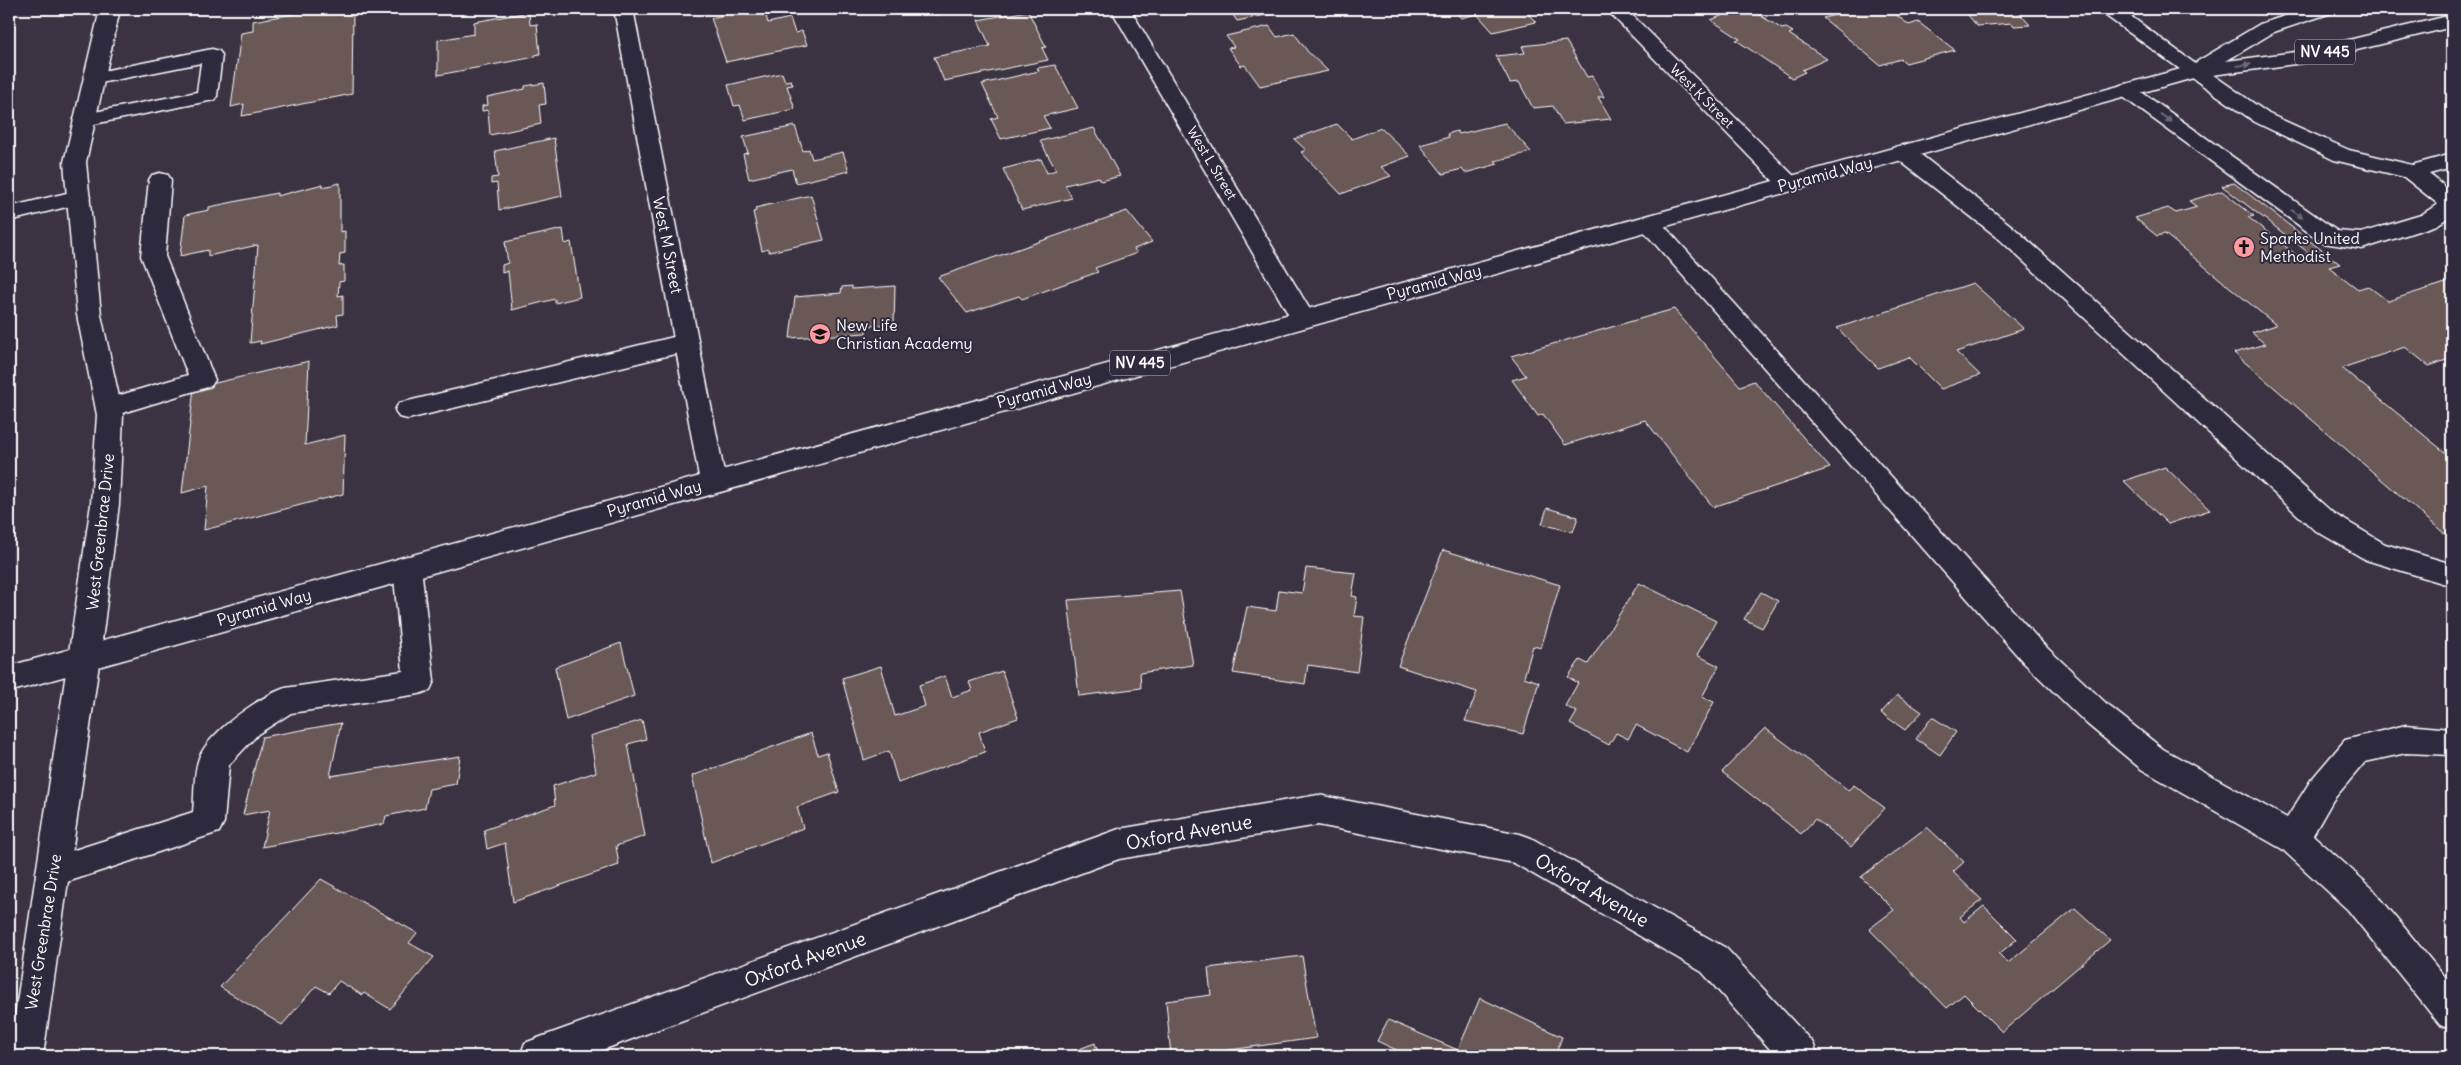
<svg xmlns="http://www.w3.org/2000/svg" width="2461" height="1065" font-family="Delius,sans-serif">
<style>
.building{fill:#6a5857;stroke:#fff}
.lines{fill:none;stroke-linecap:round;stroke-linejoin:round}
.lane-casing{stroke:#fff;stroke-width:3}
.street-casing{stroke:#fff;stroke-width:3}
.secondary-casing{stroke:#fff;stroke-width:3}
.primary-casing{stroke:#fff;stroke-width:3}
.lane{fill:#2f2a3d;fill-rule:evenodd}
.street{fill:#2f2a3d;fill-rule:evenodd}
.secondary{fill:#2f2a3d;fill-rule:evenodd}
.primary{fill:#2f2a3d;fill-rule:evenodd}
.oneway{fill:#6d6a77}
.labels{text-anchor:middle;stroke-width:4;stroke-linejoin:round;paint-order:stroke}
.far-street-label{font-size:14px;fill:#fff;stroke:#2f2a3d}
.shield{fill:#2f2a3d;stroke:#c1bfc5;stroke-width:1}
.shield-label{font-size:15px;font-weight:bold;fill:#fff}
.street-label{font-size:16px;fill:#fff;stroke:#2f2a3d}
.poi-label{font-size:16px;fill:#fff;stroke:#2f2a3d;text-anchor:start}
.near-street-label{font-size:19px;fill:#fff;stroke:#2f2a3d}
</style>
<rect width="100%" height="100%" fill="#3b3342"/>
<filter id="ink" filterUnits="userSpaceOnUse"><feTurbulence type="fractalNoise" baseFrequency=".02" numOctaves="2"/><feDisplacementMap in="SourceGraphic" scale="10" xChannelSelector="R" yChannelSelector="G"/><feConvolveMatrix kernelMatrix="1 2 1 2 8 2 1 2 1" color-interpolation-filters="sRGB"/></filter>
<g filter="url(#ink)">
<path class="building" d="M322 9H353L352 94 242 116 244 104 231 107 241 33 253 31V21Z
M748 9H764L768 23 790 18 795 33 802 31 807 45 726 62 711 18Z
M932 9H968L935 15Z
M1229 9H1277L1280 12 1237 21Z
M1452 9H1529L1524 10 1536 22 1493 32 1477 14 1461 18Z
M1738 9H1750L1782 29 1786 28 1793 32 1789 34 1827 59 1802 70 1805 72 1792 78 1736 40 1740 39 1711 20Z
M1871 9H1889L1909 25 1918 22 1955 50 1906 63 1901 59 1880 65 1823 18 1856 10 1859 12Z
M1963 9H2016L2030 25 2014 26 2012 23 1977 26Z
M1028 11 1046 47 1042 48 1048 60 944 81 934 57 990 46 978 20Z
M529 12 530 25 537 24 540 54 535 55V57L438 75V40L474 34V22Z
M1269 26 1277 37 1294 33 1308 52 1328 71 1260 86 1245 65 1241 66 1228 48 1234 47 1226 36Z
M1566 41 1587 77 1592 76 1604 97H1598L1611 119 1563 124 1553 106 1533 108 1519 82 1510 83 1496 56 1525 53 1522 46Z
M1055 65 1078 108 1043 116 1050 128 1001 139 991 119 998 117 982 84 1039 71 1037 68Z
M782 73 785 81 791 80 793 85 787 86 795 109 745 120 740 105 734 106 728 85Z
M544 83 546 104 539 105 541 124 490 135 488 110 482 111V106L488 105 487 97 525 89V86Z
M1505 123 1531 152 1495 161 1498 164 1465 173 1462 169 1443 174 1420 145 1449 137 1447 134 1457 131 1459 134Z
M1337 124 1352 139 1381 128 1410 156 1381 167 1391 176 1341 194 1301 152 1306 150 1294 139Z
M795 126 803 151 809 149 812 159 843 152 849 171 796 183 792 169 749 179 743 154 748 153 743 137Z
M1094 128 1120 176 1101 181 1099 177 1065 185 1072 198 1022 210 1003 169 1041 159 1047 173 1056 170 1040 141Z
M554 138 562 196 499 210 497 183 491 184V178L498 177 495 151Z
M340 183V232L345 231V253L340 254 339 266 344 265V281L339 282 338 296 343 295V314L337 315 338 325 260 344 261 341 250 343 258 245 208 256V250L180 256 185 215 209 210V207L277 193V196L323 184V187Z
M2234 183 2340 264 2329 267 2358 289 2368 286 2388 301 2452 281V358L2429 366 2405 347 2342 368 2452 458V531L2445 534 2234 353 2265 344 2252 333 2276 325 2165 234 2157 236 2135 218 2168 208 2176 213 2197 207 2189 201 2222 191 2254 216 2248 217 2299 257 2309 253 2222 186Z
M811 195 824 240 769 252 768 249 762 251 753 212 756 211 755 208Z
M1127 211 1152 242 1134 249 1137 253 1095 268 1098 272 1022 299 1019 296 967 313 938 277Z
M563 229 565 244 571 242 580 297 555 303V299L512 310 508 271 502 273V265L508 263 505 242Z
M1973 283 2024 329 1956 352 1980 375 1941 389 1909 357 1878 368 1837 328Z
M852 286V289L895 286 894 324 867 326 866 333 790 338 795 297 841 293 842 287Z
M1674 309 1740 386 1754 381 1830 468 1713 507 1645 420 1565 445 1543 414 1538 416 1512 380 1526 376 1511 356Z
M309 361 305 445 345 435 343 494 204 530 208 486 182 493 194 388Z
M2165 467 2210 510 2168 524 2124 481Z
M1547 508 1578 517 1573 532 1542 524Z
M1443 550 1560 585 1541 648 1533 646 1524 677 1539 682 1523 734 1465 721 1477 692 1398 666Z
M1306 568 1356 573 1352 596 1357 597 1354 616 1364 617 1357 672 1308 665 1305 684 1233 673 1247 607 1276 611 1279 590 1302 593Z
M1639 583 1716 621 1697 655 1719 666 1702 697 1714 702 1687 752 1636 725 1628 739 1616 733 1609 745 1570 724 1577 712 1565 706 1578 683 1568 677 1580 660 1588 664Z
M1180 591 1193 665 1140 673 1141 688 1079 696 1068 600Z
M1761 592 1778 601 1762 628 1744 619Z
M621 643 634 696 566 720 555 667Z
M881 666 895 716 925 706 919 685 945 676 952 697 972 690 969 682 1002 671 1018 718 979 732 985 752 898 783 889 751 864 760 842 678Z
M1897 695 1922 712 1905 730 1881 713Z
M1932 717 1956 732 1940 755 1916 739Z
M642 720 646 739 628 744 645 836 616 846 619 865 513 902 505 843 487 849 484 830 555 805 553 786 596 772 590 736Z
M341 723 330 776 460 756 456 784 429 789 425 808 386 816 384 824 262 847 270 810 243 815 262 737Z
M1765 728 1848 790 1854 785 1885 808 1851 847 1815 819 1801 834 1722 772Z
M811 733 818 755 827 752 839 792 797 807 803 828 711 863 692 776Z
M1927 827 1964 862 1953 872 1982 900 1960 917 1964 922 1984 906 2017 939 1999 954 2008 963 2075 908 2110 940 2002 1032 1964 994 1947 1008 1869 929 1894 910 1861 877Z
M321 879 417 933 409 943 434 957 390 1009 364 993 362 995 339 981 329 993 316 986 282 1025 220 987Z
M1302 956 1316 1038 1208 1053 1209 1056H1171L1166 1001 1211 995 1208 968Z
M1480 998 1562 1037 1555 1056H1401L1403 1053 1377 1041 1388 1020 1458 1050Z
M1095 1043 1099 1056H1061Z"/>
<g class="lines">
<g class="lane-casing">
<path id="lane" d="M212 49 219 51 222 55 217 96 214 100 84 126 77 124 73 120 77 116 84 114 197 92 201 63 95 84 88 82 85 78 88 74Z
M2195 65 2202 67 2269 114 2349 150 2412 165 2452 154V168L2429 174 2452 192V215L2437 225 2362 249 2323 243 2119 94 2116 90 2119 86 2126 84 2133 86 2337 231 2361 233 2421 215 2438 204 2404 177 2334 160 2255 122 2188 75 2185 71 2188 67Z
M1903 145 1911 147 2013 227 2333 513 2385 544 2452 564V586L2366 560 2313 529 1997 237 1895 157 1892 152 1895 147Z
M160 173 168 175 171 180 165 256 215 380 211 386 109 417 100 415 96 408 100 401 188 375 141 256 149 180 152 175Z
M79 190 87 192 90 197 87 202 9 221V207Z
M1649 216 1657 218 2044 645 2109 706 2163 749 2287 818 2311 780 2345 740 2406 725 2452 729V755L2406 753 2365 762 2333 800 2313 835 2372 888 2452 986V1030L2440 1025 2348 910 2282 849 2141 769 2087 724 2024 663 1641 228 1638 223 1641 218Z
M686 334 695 337 698 343 695 349 408 419 399 417 395 410 399 403 408 401Z
M407 556 417 559 421 567 434 681 430 690 419 694 291 713 258 734 229 765 224 822 219 832 52 887 40 883 36 872 40 861 193 812C195 795 193 774 199 758 209 732 259 697 285 688L403 671 393 567 397 559Z"/>
</g>
<g class="street-casing">
<path id="street" d="M614 9H633L726 482 722 489 713 492 704 489 700 482Z
M1111 9H1130L1315 318 1312 324 1303 326 1294 324Z
M1606 9H1626L1797 179 1800 184 1797 189 1789 191 1781 189Z
M2100 9H2121L2205 71 2202 75 2195 77 2188 75 2102 13Z
M1318 795 1520 834 1531 838 1726 948 1813 1043 1818 1056H1776L1702 972 1514 863 1318 825 1119 859 586 1056H520L525 1043 538 1038 1119 829Z"/>
</g>
<g class="secondary-casing">
<path id="secondary" d="M100 9H120L86 162 101 315 123 415 119 504 100 657 43 1056H9L91 504 97 415 77 315 64 162Z"/>
</g>
<g class="primary-casing">
<path id="primary" d="M2306 9H2334L2331 13 2274 32 2226 61 2303 51 2452 15V27L2303 63 2197 77 9 692V666L2195 65 2198 61 2260 24Z"/>
</g>
<use href="#lane" class="lane"/>
<use href="#street" class="street"/>
<use href="#secondary" class="secondary"/>
<use href="#primary" class="primary"/>
</g>
<defs><path id="oneway-solid" d="M-6-.8H1V-3.2L6.5 0L1 3.2V.8H-6Z" transform="scale(1.25)"/></defs>
<g class="oneway">
<use href="#oneway-solid" transform="translate(2244 65) rotate(-7)"/>
<use href="#oneway-solid" transform="translate(2166 118) rotate(36)"/>
<use href="#oneway-solid" transform="translate(2297 214) rotate(36)"/>
</g>
</g>
<defs>
<g id="church-disc" transform="scale(1.125)"><circle r="9.5" fill="#ff9aa2" stroke="#2f2a3d"/><path d="M-1.2-6h2.4v3.5h3.3v2.4h-3.3V6h-2.4V-.1h-3.3v-2.4h3.3Z" fill="#111"/></g>
<g id="school-disc" transform="scale(1.125)"><circle r="9.5" fill="#ff9aa2" stroke="#2f2a3d"/><path d="M0-5L7-2L0 1L-7-2ZM-4 1L0 2.5L4 1V4Q0 6-4 4Z" fill="#111"/></g>
</defs>
<g fill-rule="evenodd">
<use href="#church-disc" x="2244" y="247"/>
<use href="#school-disc" x="820" y="334"/>
</g>
<g class="labels">
<g class="far-street-label">
<text transform="translate(1702 96) rotate(45)" y="5">West K Street</text>
<text transform="translate(1212 163) rotate(59)" y="5">West L Street</text>
</g>
<g class="shield">
<rect x="2295" y="39.5" width="60" height="25" rx="4"/>
<rect x="1110" y="350.5" width="60" height="25" rx="4"/>
</g>
<g class="shield-label">
<text x="2325" y="57">NV 445</text>
<text x="1140" y="368">NV 445</text>
</g>
<g class="street-label">
<text transform="translate(1825 174) rotate(-15)" y="6">Pyramid Way</text>
<text transform="translate(668 245) rotate(79)" y="6">West M Street</text>
<text transform="translate(1434 282) rotate(-15)" y="6">Pyramid Way</text>
<text transform="translate(1044 390) rotate(-15)" y="6">Pyramid Way</text>
<text transform="translate(654 498) rotate(-16)" y="6">Pyramid Way</text>
<text transform="translate(100 532) rotate(-84)" y="6">West Greenbrae Drive</text>
<text transform="translate(264 607) rotate(-16)" y="6">Pyramid Way</text>
<text transform="translate(43 932) rotate(-81)" y="6">West Greenbrae Drive</text>
</g>
<g class="poi-label">
<text x="2260" y="244">Sparks United<tspan x="2260" dy="18">Methodist</tspan></text>
<text x="836" y="331">New Life<tspan x="836" dy="18">Christian Academy</tspan></text>
</g>
<g class="near-street-label">
<text transform="translate(1189 832) rotate(-10)" y="7">Oxford Avenue</text>
<text transform="translate(1592 890) rotate(30)" y="7">Oxford Avenue</text>
<text transform="translate(805 959) rotate(-20)" y="7">Oxford Avenue</text>
</g>
</g>
<rect width="2461" height="1065" fill="none" stroke="#2f2a3d" stroke-width="30"/>
<rect x="15" y="15" width="2431" height="1035" fill="none" stroke="#fff" stroke-width="2" filter="url(#ink)"/>
</svg>
